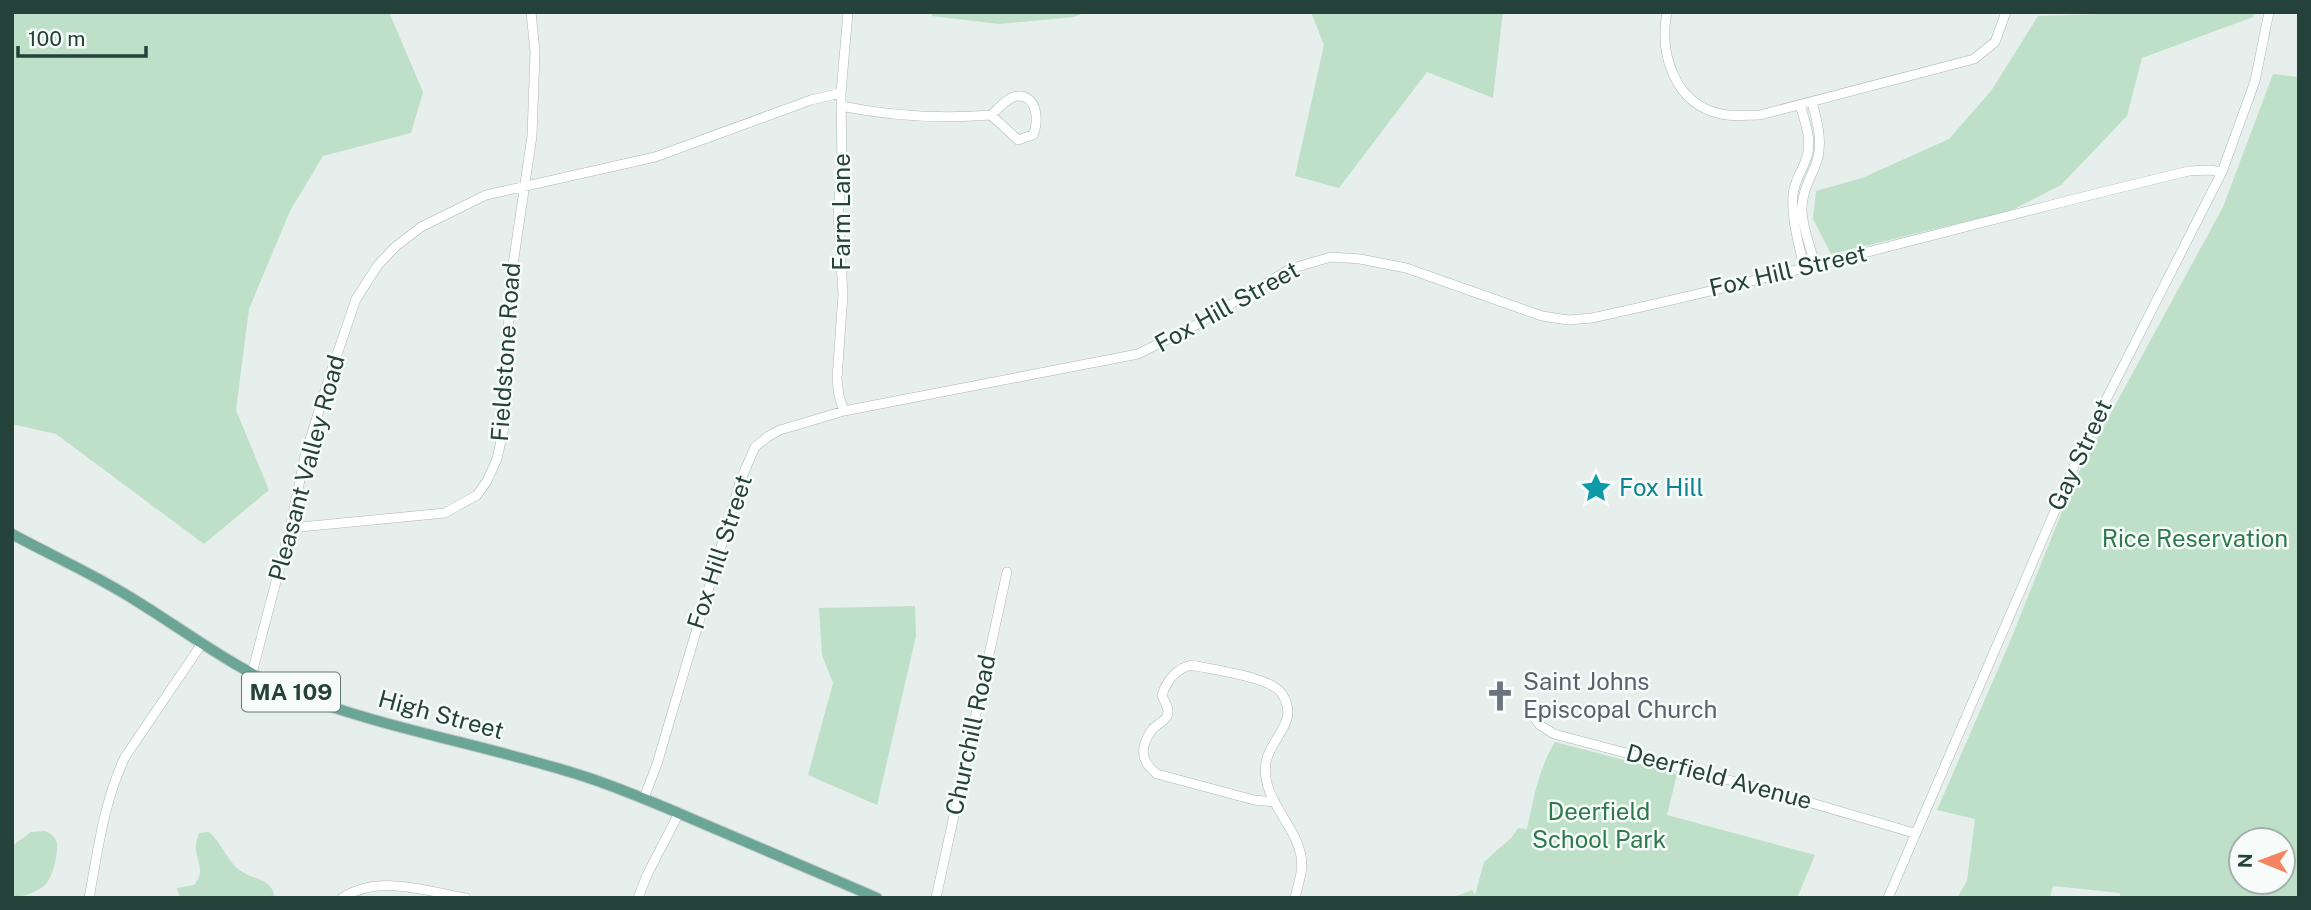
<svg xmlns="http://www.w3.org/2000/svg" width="2311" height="910" font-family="'Public Sans',sans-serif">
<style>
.green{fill:#bfe0c8;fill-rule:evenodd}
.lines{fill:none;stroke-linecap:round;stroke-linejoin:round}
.minor-casing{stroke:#a8b8b2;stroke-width:10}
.major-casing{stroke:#c2cac8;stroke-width:12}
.minor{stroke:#fff;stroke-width:9}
.major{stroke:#6aa596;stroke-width:10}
.labels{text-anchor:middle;stroke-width:5;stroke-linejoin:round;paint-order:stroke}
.shield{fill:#f7fbf9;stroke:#637a73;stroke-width:2}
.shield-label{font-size:23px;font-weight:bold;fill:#24423a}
.street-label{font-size:24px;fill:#24423a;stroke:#f7fbf9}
.culture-label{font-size:24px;fill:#0d838f;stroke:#f7fbf9;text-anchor:start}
.park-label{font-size:24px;fill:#2d7a4b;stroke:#f7fbf9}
.worship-label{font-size:24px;fill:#5b616d;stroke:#f7fbf9;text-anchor:start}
</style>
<rect width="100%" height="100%" fill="#e6efeb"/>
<path class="green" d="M12 12H389L423 92 411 133 323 156 290 211 249 309 236 410 269 490 204 544 56 434 12 424Z
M933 12H1086L1074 17 999 24 932 16Z
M1311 12H1503L1493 98 1427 72 1339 188 1295 176 1324 45Z
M2103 12H2254L2253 17 2142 58 2127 116 2061 185 2010 211 1831 254 1813 219 1816 191 1862 178 1949 139 1991 91 2038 16 2102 14Z
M2273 74 2299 77V898H2120V893L2053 886 2050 898H1957L1967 881 1975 819 1937 810 2009 644 2075 479 2223 207ZM2241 840H2283V882H2241Z
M915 606 916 636 877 805 808 775 833 683 822 655 819 608Z
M1555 742 1677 774 1667 815 1815 855 1797 898H1451L1472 890 1475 895 1484 862 1512 837 1518 828 1527 829C1533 801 1539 767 1555 742Z
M46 831C50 834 56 837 57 843 58 854 53 879 44 886 35 893 24 896 12 898V846L31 832Z
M209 832C223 844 227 862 241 871 255 881 271 877 275 898H180L177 888 194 885C204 873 199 865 196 851 195 845 197 839 199 833Z"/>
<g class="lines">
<g class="minor-casing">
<path id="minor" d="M1667 12C1659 53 1674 104 1721 114 1734 117 1746 115 1760 115L1974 59 1995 42 2006 12
M1812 102C1817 120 1823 142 1817 161 1811 178 1801 192 1802 212 1803 230 1811 248 1815 265
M1800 105C1805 122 1813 142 1806 159 1802 172 1794 181 1793 195 1791 219 1799 244 1804 267
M841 106C890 116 941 119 991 115L1018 140 1033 135C1039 123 1038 95 1018 96 1009 96 998 109 991 115
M844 411 839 396 837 379 843 294 838 214 842 168 841 93 848 12
M290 528 445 513 477 495 487 481 497 459 505 422 510 285 532 136 535 52 531 12
M252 673 290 528 305 456 330 375 356 299 378 265 395 247 421 227 486 195 655 157 811 100 841 93
M1531 713 1540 725 1554 734 1774 792 1914 833
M644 798 657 764 741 479 755 447 767 437 780 430 844 411 1138 354 1196 325 1290 269 1331 257 1360 259 1406 268 1542 316 1568 320 1592 318C1792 275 1990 218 2189 171L2210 170 2222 172
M1275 802 1254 800 1157 774C1141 762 1139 749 1151 731 1155 725 1164 722 1167 716 1171 708 1163 701 1162 695 1167 680 1177 668 1192 665 1213 670 1272 677 1282 694 1300 722 1271 737 1266 762 1260 798 1295 823 1301 856 1304 870 1298 884 1295 898
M89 898C98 850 104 801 125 757L201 645
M342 898C379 874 426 891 466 898
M638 898 647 875 679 813
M936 898 1007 572
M1888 898 2085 441 2222 172 2255 81 2269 12"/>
</g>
<g class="major-casing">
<path id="major" d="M12 534C54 557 98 576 138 602 188 633 234 668 288 691 385 730 490 745 589 778 631 792 671 810 711 827 767 851 822 874 877 898"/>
</g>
<use href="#minor" class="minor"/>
<use href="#major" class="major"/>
</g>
<defs>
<g id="sight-bare" transform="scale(2.415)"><path d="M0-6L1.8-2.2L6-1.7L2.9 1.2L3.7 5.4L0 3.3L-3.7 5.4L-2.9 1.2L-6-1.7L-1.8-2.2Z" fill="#0f9aa8" stroke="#f7fbf9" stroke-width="2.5" paint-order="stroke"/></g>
<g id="church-bare" transform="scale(2.415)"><path d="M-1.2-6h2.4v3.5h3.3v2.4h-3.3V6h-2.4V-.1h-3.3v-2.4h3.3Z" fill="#6b7280" stroke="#f7fbf9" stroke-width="2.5" paint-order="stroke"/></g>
</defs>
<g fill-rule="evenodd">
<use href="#sight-bare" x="1596" y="488"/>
<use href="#church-bare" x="1500" y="696"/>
</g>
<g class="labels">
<rect class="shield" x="242" y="672.5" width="98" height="39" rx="5"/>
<g class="shield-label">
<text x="291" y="700">MA 109</text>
</g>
<g class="street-label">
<text transform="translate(842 212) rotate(-90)" y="8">Farm Lane</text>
<text transform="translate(1788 271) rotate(-13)" y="8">Fox Hill Street</text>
<text transform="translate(1227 307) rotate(-29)" y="8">Fox Hill Street</text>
<text transform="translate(506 352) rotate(-86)" y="8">Fieldstone Road</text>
<text transform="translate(2080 455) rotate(-65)" y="8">Gay Street</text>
<text transform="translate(307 468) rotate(-75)" y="8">Pleasant Valley Road</text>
<text transform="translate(720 552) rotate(-72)" y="8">Fox Hill Street</text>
<text transform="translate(441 715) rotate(15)" y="8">High Street</text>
<text transform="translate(971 735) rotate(-78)" y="8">Churchill Road</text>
<text transform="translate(1719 777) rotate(15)" y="8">Deerfield Avenue</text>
</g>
<g class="culture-label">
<text x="1619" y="496">Fox Hill</text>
</g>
<g class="park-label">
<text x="2195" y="547">Rice Reservation</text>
<text x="1599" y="820">Deerfield<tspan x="1599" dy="28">School Park</tspan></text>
</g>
<g class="worship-label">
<text x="1523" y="690">Saint Johns<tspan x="1523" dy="28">Episcopal Church</tspan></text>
</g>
</g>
<rect width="2311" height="910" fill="none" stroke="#24423a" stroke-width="28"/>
<g transform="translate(2262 861) rotate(271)"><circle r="33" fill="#f7fbf9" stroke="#a3b1ad" stroke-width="2"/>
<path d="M0-5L12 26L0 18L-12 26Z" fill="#f4845f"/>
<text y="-10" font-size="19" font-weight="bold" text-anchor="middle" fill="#24423a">N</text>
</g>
<path d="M18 46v10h128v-10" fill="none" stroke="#24423a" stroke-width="3.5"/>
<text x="28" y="46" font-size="21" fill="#24423a" stroke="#f7fbf9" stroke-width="5" paint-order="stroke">100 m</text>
</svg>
